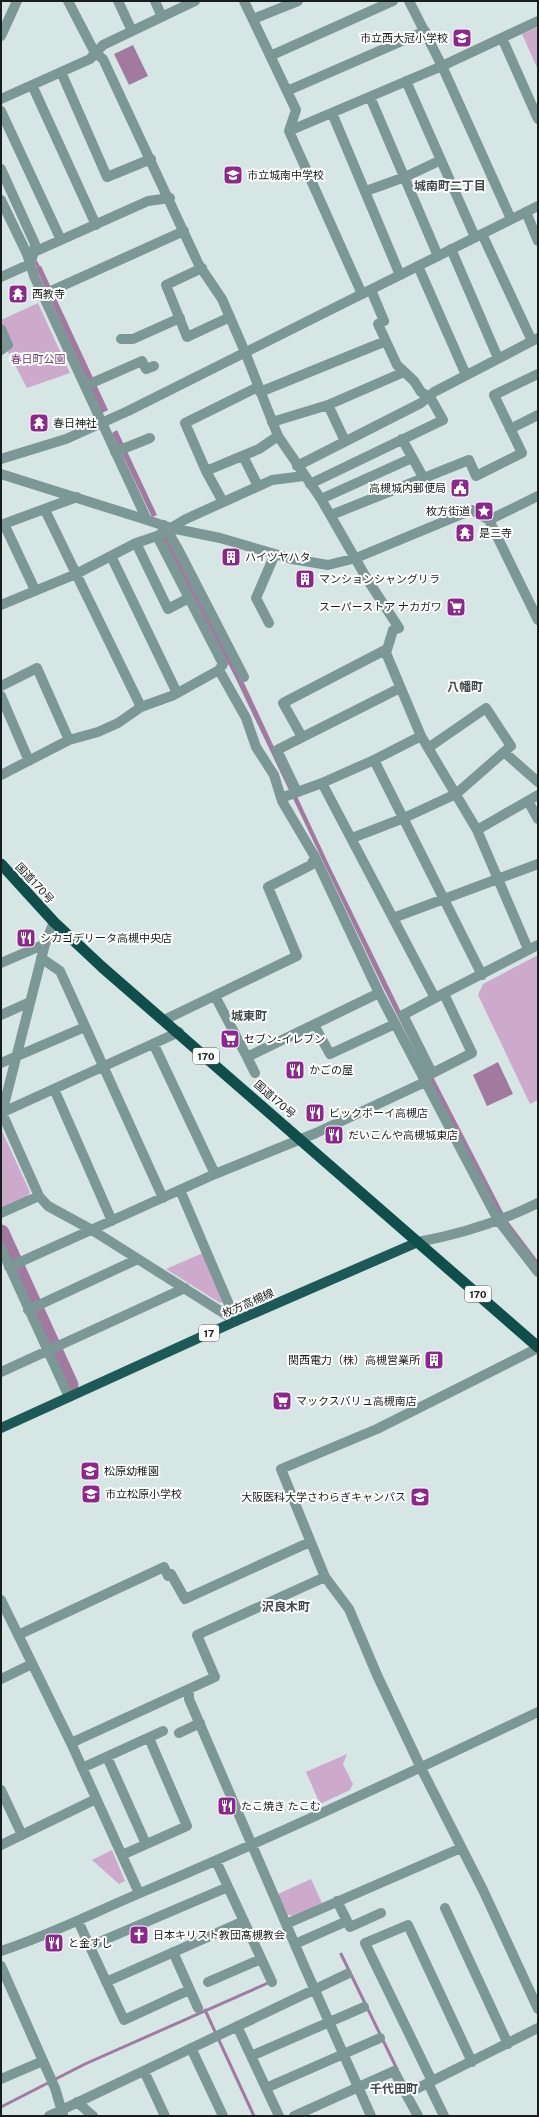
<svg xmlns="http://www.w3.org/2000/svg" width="539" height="2117" font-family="'Public Sans','Noto Sans JP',sans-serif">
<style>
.green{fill:#cdaacc}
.water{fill:#a27aa0}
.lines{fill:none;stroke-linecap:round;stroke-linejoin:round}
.stream{stroke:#a27aa0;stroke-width:3}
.river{stroke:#a27aa0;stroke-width:17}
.minor{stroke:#7b9896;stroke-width:10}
.tertiary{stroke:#7b9896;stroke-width:10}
.primary{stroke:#1d5a57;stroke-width:10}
.trunk{stroke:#104e4c;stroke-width:11}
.labels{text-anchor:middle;stroke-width:4;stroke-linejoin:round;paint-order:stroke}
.shield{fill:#fff;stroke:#5d6261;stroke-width:1}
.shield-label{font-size:10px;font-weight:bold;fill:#181e1d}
.poi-label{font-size:11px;fill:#181e1d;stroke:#fff;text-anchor:start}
.park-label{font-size:11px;fill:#723e71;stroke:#fff}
.street-label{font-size:11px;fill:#181e1d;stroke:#fff}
.neighbourhood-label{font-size:12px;font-weight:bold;fill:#3f4c4b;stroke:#fff}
</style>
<rect width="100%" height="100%" fill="#d6e6e5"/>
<path class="green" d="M538 27V70L522 34Z
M38 303 70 373 27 388 7 350 12 346 1 320Z
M538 955V1100L530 1104 478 995 483 984Z
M1 1129 30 1192 28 1196 1 1208Z
M203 1253 224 1301 220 1303 166 1269Z
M347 1754 343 1764 353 1784 350 1790 320 1804 306 1772Z
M112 1850 125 1881 119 1884 92 1860Z
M311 1879 322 1903 293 1916 287 1914 278 1894Z"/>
<path class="water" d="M133 45 148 76 129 85 114 54Z
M41 266 108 410 102 413 36 268Z
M117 430 157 515 152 517 112 433Z
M168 534 238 670 331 869 427 1065 507 1220 538 1261V1269L504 1225 465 1151 382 985 235 677 162 537Z
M498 1062 513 1094 487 1106 473 1075Z"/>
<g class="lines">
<path class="stream" d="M36 262 40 270
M341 1954 397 2069
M205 2010 254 2116
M1 2107 85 2064 268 1983"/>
<path class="river" d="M1 1233 70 1385"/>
<path class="minor" d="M118 1 132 31
M155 1 162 17
M244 1 296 110 289 131 362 294
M409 1 442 66 511 219
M253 19 298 1
M1 36 17 1
M502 38 538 119
M270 56 393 1
M61 72 107 177 151 159
M406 81 475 237
M32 85 96 225
M287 91 425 31
M370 97 438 256
M1 99 90 59 103 45 195 1
M1 111 61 240
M332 113 400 275
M289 131 442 66 538 21
M1 169 35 244 34 252 30 264 1 277
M366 191 405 177 441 160
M1 200 27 254 34 276 147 520 1 474
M526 212 538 241
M482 234 532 341
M451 249 498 358
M34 252 148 201 170 198
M418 266 466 375
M202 268 166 285 187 337 230 317
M42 295 184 231
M1 329 8 345 1 350
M121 339H133L180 318
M245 352 278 436 321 499 367 579 399 628 393 630 386 653 421 736
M85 386 142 361 146 369 154 366
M260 392 386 341
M328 405 345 441
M272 422 328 405 404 372
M510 429 538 415
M402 439 423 477
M115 452 150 438
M243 456 258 486
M297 466 421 403 434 392 538 338
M206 471 259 449 278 436
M310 484 443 420 430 397 421 392 414 381 397 365 378 324 384 321 371 290
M321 499 412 458
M223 502 206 471 185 423 258 387
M45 510 141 707
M331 515 469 460 476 476 522 453 494 395 538 374
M147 520 171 528 220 538 292 559 328 565 356 558 472 510 489 520 538 496
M489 520 538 620
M4 524 35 590
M1 525 77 497
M164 525 178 549 244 677
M136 543 168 609 189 598
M111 556 177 693
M1 605 76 574 136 543 157 536 186 519 272 480 304 476
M269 623 256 598 275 554
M1 686 37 668 69 740
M1 696 29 761
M302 737 283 703 387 649
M428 748 486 708 511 746 504 752
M374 760 482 975
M1 775 69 740 98 732 118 723 141 707 174 695 219 670 223 664 157 536
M297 792 277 750 400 688
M281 798 322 783
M528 801 538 819
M477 830 538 795
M352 838 404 818 456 794 504 752 538 782
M315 857 379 993 498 1220 538 1272
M393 918 538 864
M54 922 45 944 2 1113 39 1196 48 1206 92 1230 236 1321
M528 949 477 830 421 736 374 760 322 783 435 998 538 945
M41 958 60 971 163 1198
M1 963 45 944
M215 996 247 1057 379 993
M1 1015 30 1002
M164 1020 297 956 268 887 311 865 315 857 282 801 274 775 256 747 246 718 219 670
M314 1025 330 1054 395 1024
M247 1057 255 1073
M1 1063 85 1027
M432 1073 403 1015 435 998
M423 1078 472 1053 444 994
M54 1089 112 1221
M1 1113 179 1032
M215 1174 316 1133 425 1082
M180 1190 236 1321
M1 1213 39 1196
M418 1242C460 1234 500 1222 538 1203
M1 1248 69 1397
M9 1267 215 1174 154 1045
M28 1310 138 1259
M538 1348 377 1429 281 1469 325 1577 349 1609 377 1675 421 1768 483 1890 538 2009
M1 1372 185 1288
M1 1600 71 1743 139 1893
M18 1635 164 1567 168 1576 171 1574 185 1599 310 1542
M1 1679 32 1664
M189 1690V1699L305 1968 371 2116
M179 1733 200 1723
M71 1743 215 1677 197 1635 325 1577
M107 1757 146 1844
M82 1768 163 1731
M1 1790 22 1835
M1 1845 96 1799
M122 1855 187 1826 149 1738
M216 1861 272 1982
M337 1901 350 1927 381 1913
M445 1908 508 2044
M78 1921 124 2020 189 1990
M286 1924 461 1848
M295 1944 347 1921
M90 1946 228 1887
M1 1951C53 1934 101 1909 152 1888 282 1833 410 1773 538 1712
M173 1952 198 2008
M1 1966 55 2088 63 2115
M106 1982 244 1921
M208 1982 261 1959
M237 2026 279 2116
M191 2048 223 2116
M251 2056 364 2007
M144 2071 165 2116
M1 2079 43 2061
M432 2081 365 1943 408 1925 472 2062
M428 2083 444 2116
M266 2088 380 2038
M406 2094 418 2116
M77 2102 93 2116
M49 2116 347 1974
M294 2116 394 2071 406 2094 538 2028"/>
<path class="tertiary" d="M68 1 95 53 103 59 199 265 222 299 245 352
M1 459 66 439 128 411 538 206"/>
<path class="primary" d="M1 1428 236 1321 418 1242"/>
<path class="trunk" d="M1 864 54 922 102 967 538 1347"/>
</g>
<defs>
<g id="school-square" transform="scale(1)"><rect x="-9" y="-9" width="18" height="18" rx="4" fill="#8d278e" stroke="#fff"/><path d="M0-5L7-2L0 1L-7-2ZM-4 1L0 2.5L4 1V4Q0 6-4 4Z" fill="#fff"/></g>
<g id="temple-square" transform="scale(1)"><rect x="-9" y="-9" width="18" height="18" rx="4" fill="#8d278e" stroke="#fff"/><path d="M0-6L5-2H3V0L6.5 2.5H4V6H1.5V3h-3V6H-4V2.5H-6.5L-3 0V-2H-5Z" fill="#fff"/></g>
<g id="civic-square" transform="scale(1)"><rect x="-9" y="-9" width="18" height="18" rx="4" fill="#8d278e" stroke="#fff"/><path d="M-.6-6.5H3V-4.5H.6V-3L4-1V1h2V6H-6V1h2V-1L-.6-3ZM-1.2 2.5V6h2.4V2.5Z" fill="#fff"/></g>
<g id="sight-square" transform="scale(1)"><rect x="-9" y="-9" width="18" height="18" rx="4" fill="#8d278e" stroke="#fff"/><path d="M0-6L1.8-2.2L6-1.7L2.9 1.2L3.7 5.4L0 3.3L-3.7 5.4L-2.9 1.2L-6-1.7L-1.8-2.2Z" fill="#fff"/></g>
<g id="building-square" transform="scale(1)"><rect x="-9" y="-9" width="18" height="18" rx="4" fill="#8d278e" stroke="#fff"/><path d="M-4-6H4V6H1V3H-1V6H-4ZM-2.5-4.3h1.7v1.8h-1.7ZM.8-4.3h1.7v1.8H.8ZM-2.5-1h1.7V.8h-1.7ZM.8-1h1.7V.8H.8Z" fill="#fff"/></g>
<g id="supermarket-square" transform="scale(1)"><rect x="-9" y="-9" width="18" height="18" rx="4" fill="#8d278e" stroke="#fff"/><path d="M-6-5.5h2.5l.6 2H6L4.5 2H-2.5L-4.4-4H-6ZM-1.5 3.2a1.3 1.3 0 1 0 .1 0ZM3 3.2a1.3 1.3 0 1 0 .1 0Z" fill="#fff"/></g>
<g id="restaurant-square" transform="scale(1)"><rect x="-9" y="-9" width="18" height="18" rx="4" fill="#8d278e" stroke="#fff"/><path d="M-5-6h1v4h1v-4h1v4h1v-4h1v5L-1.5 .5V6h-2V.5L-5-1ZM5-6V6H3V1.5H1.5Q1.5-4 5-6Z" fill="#fff"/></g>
<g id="university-square" transform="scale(1)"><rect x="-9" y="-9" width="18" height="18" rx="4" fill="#8d278e" stroke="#fff"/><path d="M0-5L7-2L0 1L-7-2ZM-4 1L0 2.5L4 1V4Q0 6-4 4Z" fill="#fff"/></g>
<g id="church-square" transform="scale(1)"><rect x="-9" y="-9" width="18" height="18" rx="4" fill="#8d278e" stroke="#fff"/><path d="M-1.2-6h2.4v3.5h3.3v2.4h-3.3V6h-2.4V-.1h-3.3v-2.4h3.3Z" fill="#fff"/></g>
</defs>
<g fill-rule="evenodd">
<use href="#school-square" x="462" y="38"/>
<use href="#school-square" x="233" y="175"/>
<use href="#temple-square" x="18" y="294"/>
<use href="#temple-square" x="39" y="423"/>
<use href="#civic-square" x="460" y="488"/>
<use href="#sight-square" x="484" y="511"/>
<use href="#temple-square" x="465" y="533"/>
<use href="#building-square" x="231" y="557"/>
<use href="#building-square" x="305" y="579"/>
<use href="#supermarket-square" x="456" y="607"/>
<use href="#restaurant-square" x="26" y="938"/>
<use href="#supermarket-square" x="230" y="1039"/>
<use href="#restaurant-square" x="295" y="1070"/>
<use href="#restaurant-square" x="315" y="1113"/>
<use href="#restaurant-square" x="334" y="1135"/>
<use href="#building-square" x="434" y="1360"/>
<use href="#supermarket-square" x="282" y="1401"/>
<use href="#school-square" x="90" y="1471"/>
<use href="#school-square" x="91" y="1494"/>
<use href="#university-square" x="420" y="1497"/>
<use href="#restaurant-square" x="227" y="1806"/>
<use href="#church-square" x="139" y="1935"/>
<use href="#restaurant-square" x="54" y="1943"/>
</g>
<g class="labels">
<g class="shield">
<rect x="193" y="1048" width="26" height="16" rx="3"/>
<rect x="465" y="1286" width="26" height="16" rx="3"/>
<rect x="199" y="1325" width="20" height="16" rx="3"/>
</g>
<g class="shield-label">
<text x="206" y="1060">170</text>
<text x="478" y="1298">170</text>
<text x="209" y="1337">17</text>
</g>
<g class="poi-label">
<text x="448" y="42" text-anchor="end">市立西大冠小学校</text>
<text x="247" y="179">市立城南中学校</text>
<text x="32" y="298">西教寺</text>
<text x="53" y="427">春日神社</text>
<text x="446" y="492" text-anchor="end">高槻城内郵便局</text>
<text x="470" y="515" text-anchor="end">枚方街道</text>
<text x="479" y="537">是三寺</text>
<text x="245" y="561">ハイツヤハタ</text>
<text x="319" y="583">マンションシャングリラ</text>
<text x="442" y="611" text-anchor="end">スーパーストア ナカガワ</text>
<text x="40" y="942">シカゴデリータ高槻中央店</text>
<text x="244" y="1043">セブン-イレブン</text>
<text x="309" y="1074">かごの屋</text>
<text x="329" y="1117">ビックボーイ高槻店</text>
<text x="348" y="1139">だいこんや高槻城東店</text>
<text x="420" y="1364" text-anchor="end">関西電力（株）高槻営業所</text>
<text x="296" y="1405">マックスバリュ高槻南店</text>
<text x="104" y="1475">松原幼稚園</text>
<text x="105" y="1498">市立松原小学校</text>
<text x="406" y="1501" text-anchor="end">大阪医科大学さわらぎキャンパス</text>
<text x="241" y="1810">たこ焼き たこむ</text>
<text x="153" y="1939">日本キリスト教団髙槻教会</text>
<text x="68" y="1947">と金すし</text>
</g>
<g class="park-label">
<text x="38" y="363">春日町公園</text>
</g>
<g class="street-label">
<text transform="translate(35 883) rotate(47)" y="4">国道170号</text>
<text transform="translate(275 1099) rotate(41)" y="4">国道170号</text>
<text transform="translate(248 1303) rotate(-24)" y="4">枚方高槻線</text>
</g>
<g class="neighbourhood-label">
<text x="450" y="190">城南町二丁目</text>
<text x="465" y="691">八幡町</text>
<text x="249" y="1020">城東町</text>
<text x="286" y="1611">沢良木町</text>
<text x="394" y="2093">千代田町</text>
</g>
</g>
<rect width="539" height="2117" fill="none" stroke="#181e1d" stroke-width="4"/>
</svg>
